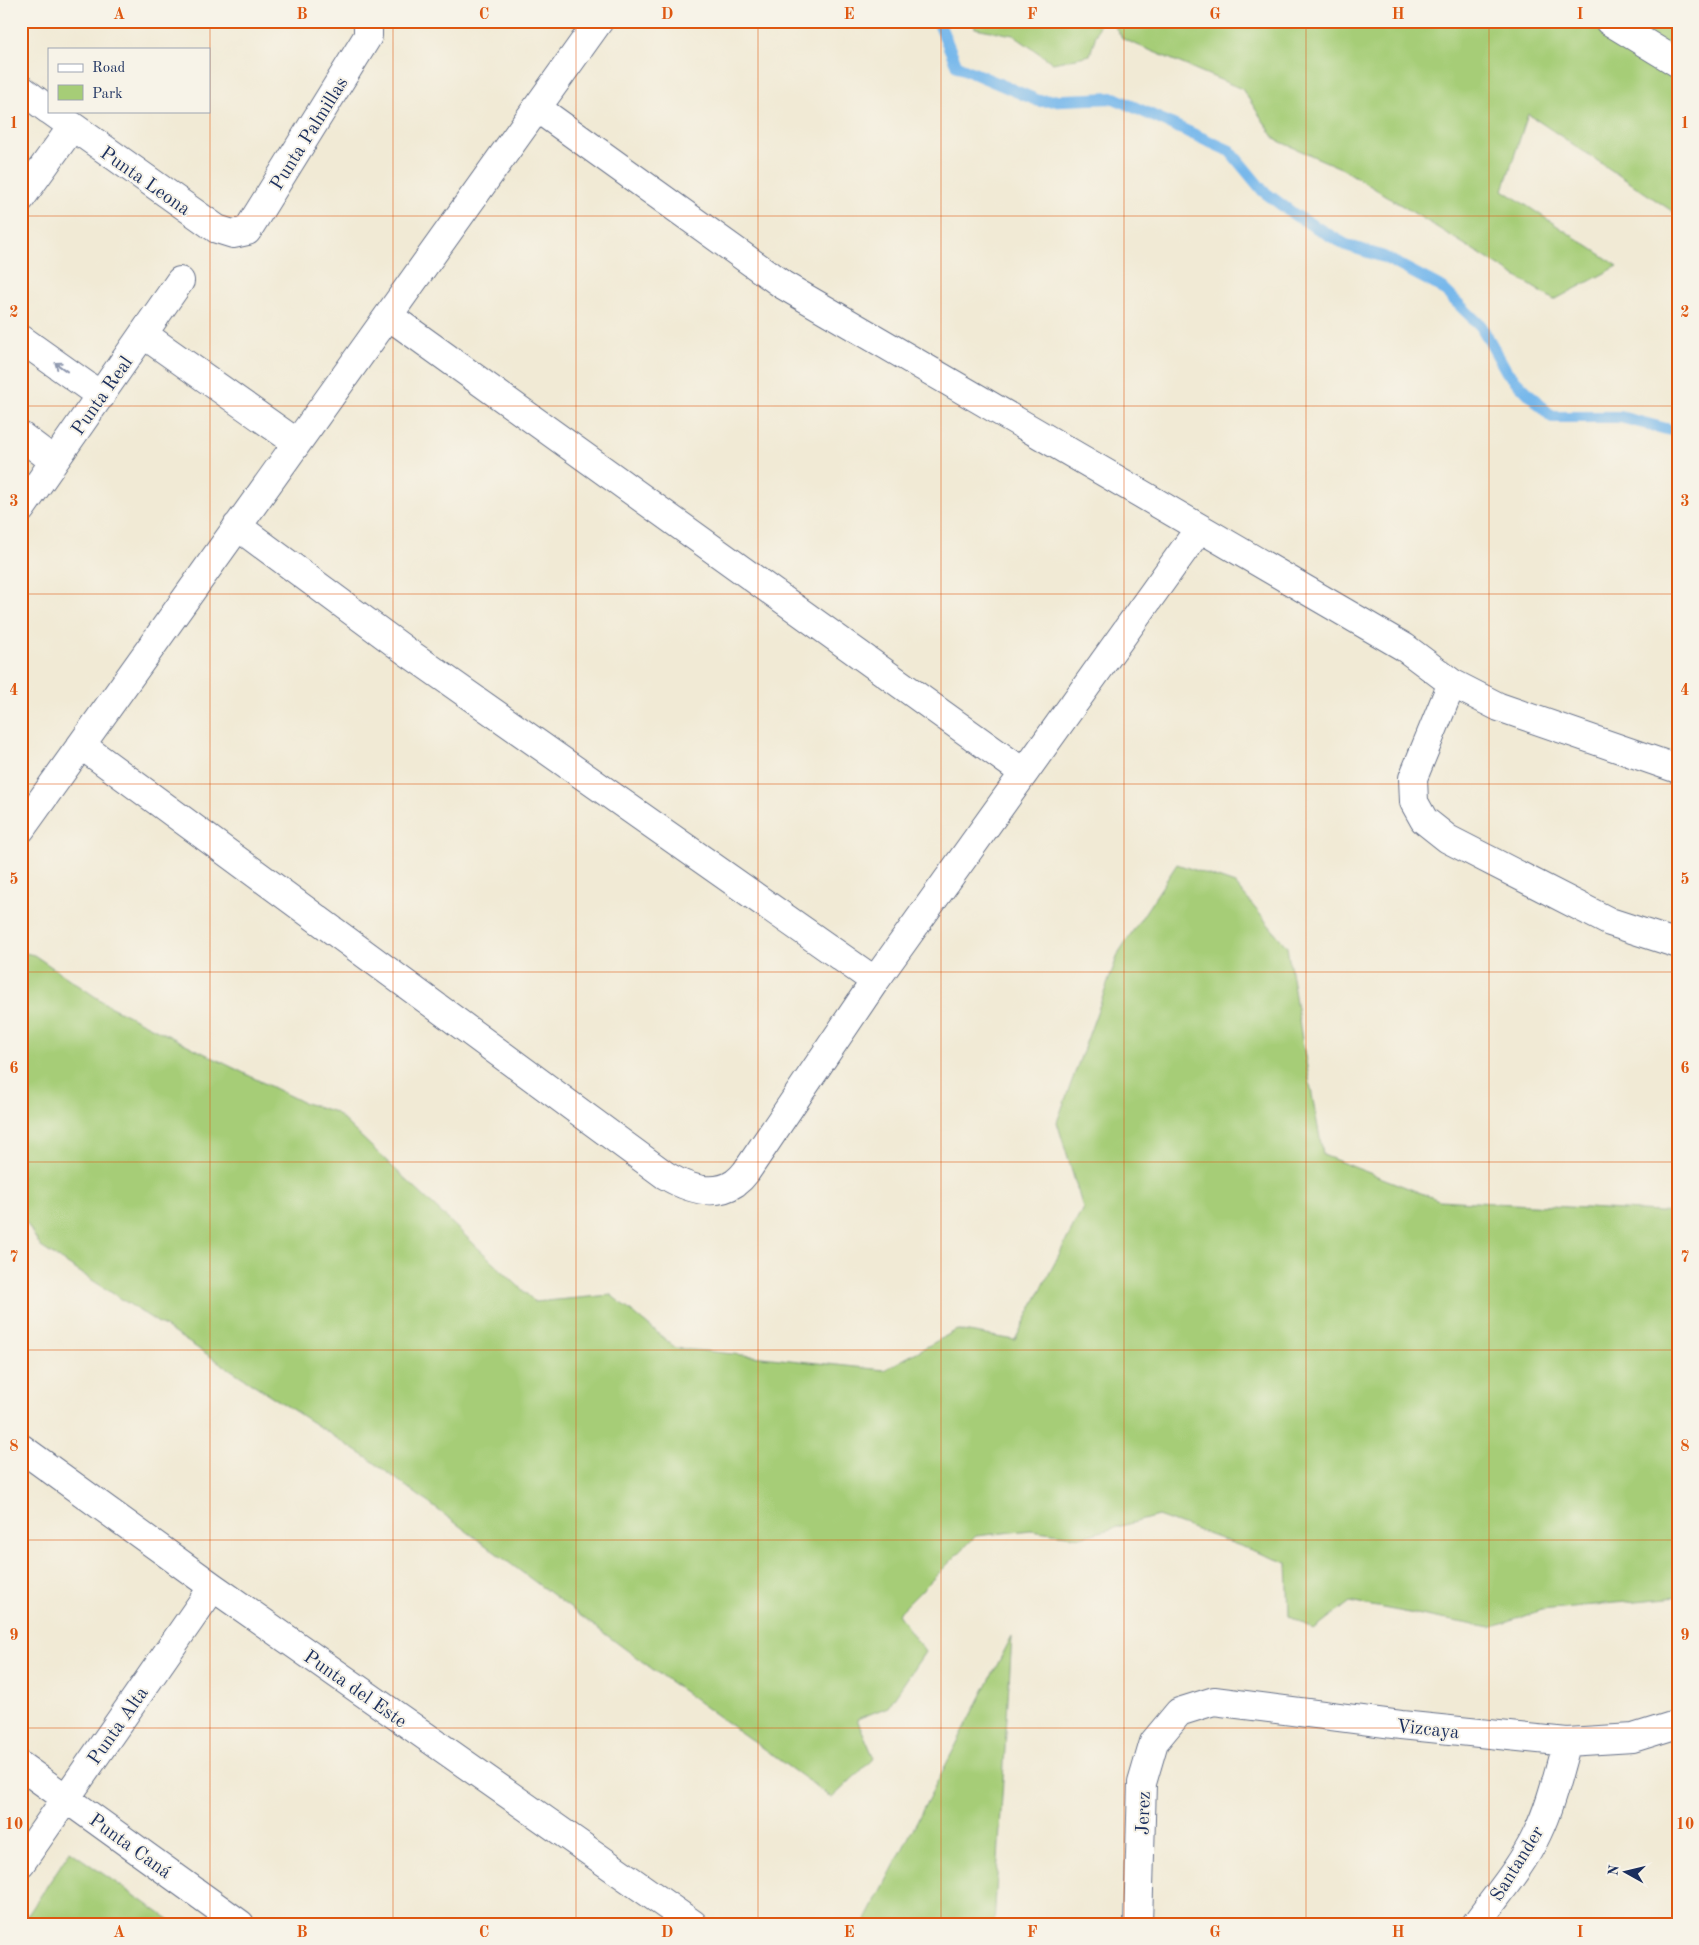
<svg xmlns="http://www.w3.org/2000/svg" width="1699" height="1945" font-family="'Old Standard TT',serif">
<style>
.green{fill:#a6cd77;stroke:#607e6a}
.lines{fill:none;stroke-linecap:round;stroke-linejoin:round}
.stream{stroke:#77b8eb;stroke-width:12}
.street-casing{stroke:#667088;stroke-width:30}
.street{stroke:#fff;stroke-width:28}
.oneway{stroke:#8d97ae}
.grid{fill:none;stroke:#de5710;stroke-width:1;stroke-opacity:0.55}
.labels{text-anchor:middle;stroke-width:4;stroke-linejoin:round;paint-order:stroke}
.street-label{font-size:19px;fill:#1b2f5e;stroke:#f7f3e8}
.neatline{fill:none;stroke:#de5710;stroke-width:2}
.grid-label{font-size:16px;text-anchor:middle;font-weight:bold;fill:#de5710}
</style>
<rect width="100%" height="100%" fill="#f7f3e8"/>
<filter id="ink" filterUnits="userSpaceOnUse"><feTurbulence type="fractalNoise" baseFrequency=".02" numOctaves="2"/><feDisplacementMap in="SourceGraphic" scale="10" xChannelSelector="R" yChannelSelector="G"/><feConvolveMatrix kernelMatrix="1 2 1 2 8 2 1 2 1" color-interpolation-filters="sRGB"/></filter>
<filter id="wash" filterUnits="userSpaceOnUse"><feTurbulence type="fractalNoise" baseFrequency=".0096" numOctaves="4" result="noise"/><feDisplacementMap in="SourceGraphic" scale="20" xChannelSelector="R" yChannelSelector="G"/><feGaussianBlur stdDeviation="1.12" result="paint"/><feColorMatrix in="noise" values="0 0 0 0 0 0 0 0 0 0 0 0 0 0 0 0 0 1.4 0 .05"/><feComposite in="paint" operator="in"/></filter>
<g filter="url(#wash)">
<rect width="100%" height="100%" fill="#f1ead5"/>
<path class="green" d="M973 21H1100L1090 55 1053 63 1013 35 975 28Z
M1111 21H1678V215L1528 114 1503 190 1618 266 1554 300 1343 169 1276 140 1242 89 1123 39Z
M1177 864 1235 884 1287 947 1303 1045 1323 1155 1439 1200 1678 1213V1597L1541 1610 1491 1628 1350 1602 1314 1630 1289 1615 1287 1563 1158 1516 1081 1537 1031 1530 976 1536 898 1614 925 1652 888 1707 857 1719 874 1758 832 1798 655 1671 372 1461 41 1247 21 1214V952L34 955 109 1006 302 1102 335 1112 535 1302 611 1295 676 1348 884 1370 957 1330 1015 1340 1083 1208 1057 1122 1119 952Z
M1012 1636 994 1924H863H864Z
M70 1851 176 1924H22Z"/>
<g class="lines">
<path class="stream" d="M938 21 957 66 1039 101 1114 98 1230 151 1263 191 1295 215 1346 245 1384 257 1441 287 1481 326 1507 372 1552 417H1620L1678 432"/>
</g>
</g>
<g filter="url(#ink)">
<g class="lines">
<g class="street-casing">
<path id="street" d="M1609 21 1678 63
M21 89 49 110
M537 108 783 285 1404 647 1452 683 1499 707 1678 769
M51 111 217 229 233 234 247 231 368 36V21
M21 198 72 127
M389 316 1024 773
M143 334 297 443
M21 339 101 396
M21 436 54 461
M21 509 180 281
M237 526 406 651 875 981
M1452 683 1413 778 1414 802 1424 820 1448 839 1610 922 1678 944
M81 745 665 1175C685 1187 713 1198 735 1183 739 1180 743 1176 746 1172L875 981 1199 529
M21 829 599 21
M21 1448 213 1587 693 1924
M21 1766 240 1924
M21 1863 213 1587
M1138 1924 1142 1783 1154 1742 1179 1712 1214 1701 1401 1725 1567 1742 1633 1738 1678 1724
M1476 1924C1497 1895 1522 1866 1537 1834 1551 1805 1558 1773 1567 1742"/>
</g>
<use href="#street" class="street"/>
</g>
<defs><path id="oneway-shaft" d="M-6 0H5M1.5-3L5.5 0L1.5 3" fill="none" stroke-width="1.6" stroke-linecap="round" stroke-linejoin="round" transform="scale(1.25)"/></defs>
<use class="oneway" href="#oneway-shaft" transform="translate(61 367) rotate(-144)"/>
</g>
<path class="grid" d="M210 21V1924M393 21V1924M576 21V1924M758 21V1924M941 21V1924M1124 21V1924M1306 21V1924M1489 21V1924M21 216H1678M21 406H1678M21 594H1678M21 784H1678M21 972H1678M21 1162H1678M21 1350H1678M21 1540H1678M21 1728H1678"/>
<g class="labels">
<g class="street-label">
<text transform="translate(308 133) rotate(-58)" y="7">Punta Palmillas</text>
<text transform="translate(146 180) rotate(35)" y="7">Punta Leona</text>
<text transform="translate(101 395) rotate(-55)" y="7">Punta Real</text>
<text transform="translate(356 1688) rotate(35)" y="7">Punta del Este</text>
<text transform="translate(117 1725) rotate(-55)" y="7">Punta Alta</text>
<text transform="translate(1428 1728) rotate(6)" y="7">Vizcaya</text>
<text transform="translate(1142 1813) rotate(-88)" y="7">Jerez</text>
<text transform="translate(131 1845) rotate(36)" y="7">Punta Caná</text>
<text transform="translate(1516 1863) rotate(-58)" y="7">Santander</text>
</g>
</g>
<rect width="1699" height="1945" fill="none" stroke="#f7f3e8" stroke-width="55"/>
<rect x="48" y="48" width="162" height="65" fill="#f7f3e8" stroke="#9fa5b1"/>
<rect x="58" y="64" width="25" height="8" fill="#ffffff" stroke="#9fa5b1"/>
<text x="92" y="72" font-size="15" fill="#1b2f5e">Road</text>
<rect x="58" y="85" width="25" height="15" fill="#a6cd77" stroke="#9fa5b1"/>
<text x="92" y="98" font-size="15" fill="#1b2f5e">Park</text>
<g transform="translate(1626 1872) rotate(278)" stroke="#f7f3e8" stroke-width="4" paint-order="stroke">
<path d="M0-4L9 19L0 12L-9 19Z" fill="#1b2f5e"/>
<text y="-8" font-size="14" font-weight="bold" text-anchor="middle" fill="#1b2f5e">N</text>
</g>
<rect x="28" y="28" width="1644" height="1890" class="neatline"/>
<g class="grid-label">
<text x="119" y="19">A</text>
<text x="302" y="19">B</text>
<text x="484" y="19">C</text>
<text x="667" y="19">D</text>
<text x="849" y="19">E</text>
<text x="1032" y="19">F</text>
<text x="1215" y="19">G</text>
<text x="1398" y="19">H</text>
<text x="1580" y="19">I</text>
<text x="14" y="128">1</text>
<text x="1685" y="128">1</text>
<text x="14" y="317">2</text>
<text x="1685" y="317">2</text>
<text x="14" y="506">3</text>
<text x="1685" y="506">3</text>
<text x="14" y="695">4</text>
<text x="1685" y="695">4</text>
<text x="14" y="884">5</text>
<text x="1685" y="884">5</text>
<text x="14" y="1073">6</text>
<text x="1685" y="1073">6</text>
<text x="14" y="1262">7</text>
<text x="1685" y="1262">7</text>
<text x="14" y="1451">8</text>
<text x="1685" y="1451">8</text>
<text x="14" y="1640">9</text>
<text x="1685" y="1640">9</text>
<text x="14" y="1829">10</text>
<text x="1685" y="1829">10</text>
<text x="119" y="1937">A</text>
<text x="302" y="1937">B</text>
<text x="484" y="1937">C</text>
<text x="667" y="1937">D</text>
<text x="849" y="1937">E</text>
<text x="1032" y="1937">F</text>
<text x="1215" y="1937">G</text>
<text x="1398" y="1937">H</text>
<text x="1580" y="1937">I</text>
</g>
</svg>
